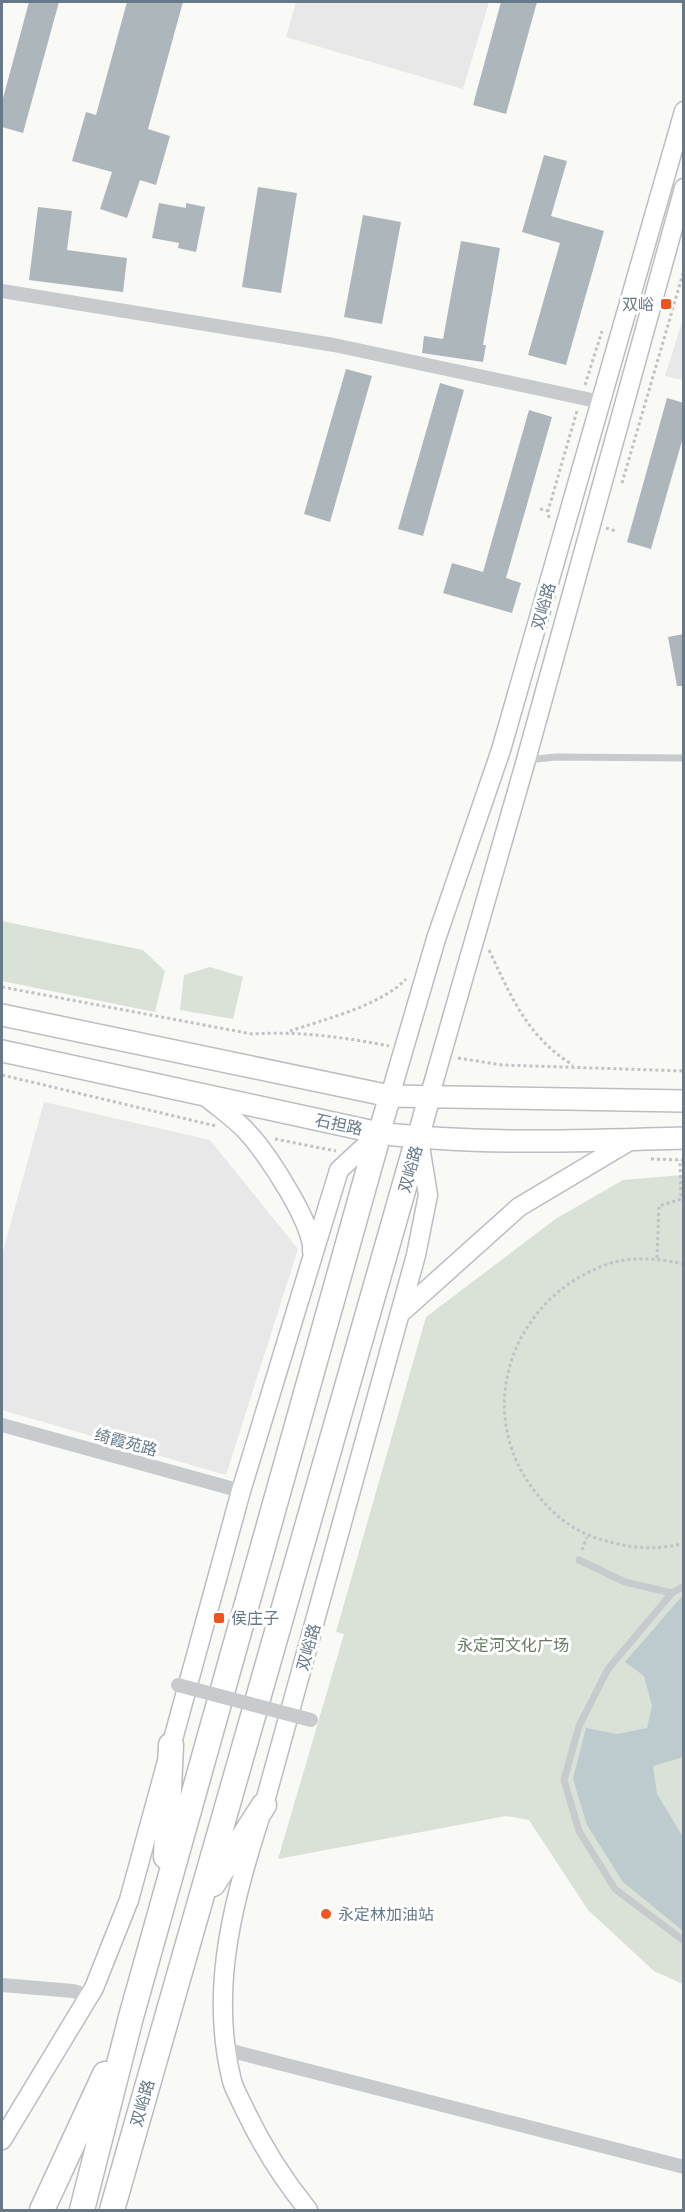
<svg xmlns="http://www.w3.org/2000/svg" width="685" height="2212" font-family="'Open Sans','Noto Sans SC',sans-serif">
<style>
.built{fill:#e7e8e7}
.green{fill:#dae1d7}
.water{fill:#bdcace}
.building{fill:#adb6bb}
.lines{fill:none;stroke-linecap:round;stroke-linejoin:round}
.secondary-casing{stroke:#b9bec3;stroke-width:21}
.primary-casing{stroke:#babec2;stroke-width:24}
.highway-casing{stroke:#b9bdc0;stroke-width:27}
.path{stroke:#c0c3c5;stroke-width:3;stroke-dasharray:3 3;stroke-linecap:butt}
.lane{stroke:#c7cbce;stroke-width:7}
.street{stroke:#c7cbce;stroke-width:14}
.secondary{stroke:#fff;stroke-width:18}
.primary{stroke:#fff;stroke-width:21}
.highway{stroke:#fff;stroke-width:24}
.street-bridge{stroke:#c7cbce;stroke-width:14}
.poi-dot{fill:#f0541f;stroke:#fff;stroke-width:2}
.labels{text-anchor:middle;stroke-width:6;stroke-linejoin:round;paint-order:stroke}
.poi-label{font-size:16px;fill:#667989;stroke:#fff;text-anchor:start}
.street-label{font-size:16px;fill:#667989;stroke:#fff}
.park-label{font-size:16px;fill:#667a61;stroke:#fff}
</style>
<rect width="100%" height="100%" fill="#f9f9f6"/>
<path class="built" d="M296 2H489L463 89 286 37Z
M683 319V380L665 376Z
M44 1102 210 1140 298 1249 226 1475 2 1410V1255Z"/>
<path class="green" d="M2 921 143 950 165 971 155 1012 2 981Z
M210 967 243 977 233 1019 180 1010 184 975Z
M683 1175V1984L654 1971 588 1910 529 1820 506 1816 278 1859 344 1634 336 1632 426 1317 557 1218 623 1180Z"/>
<path class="water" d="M683 1595V1757L653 1766 657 1794 683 1837V1931L623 1882 587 1825 573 1779 586 1728 617 1734 647 1728 652 1706 644 1676 625 1662Z"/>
<path class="building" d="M29 2H59L23 133 2 127V102Z
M127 2H183L148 129 170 136 156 185 140 180 127 218 100 209 112 172 72 161 86 112 96 115Z
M501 2H537L506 114 473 105Z
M544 155 567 161 551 216 604 231 566 365 528 355 560 243 522 232Z
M258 187 297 193 281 293 242 287Z
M159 203 186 208V203L205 207 196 252 178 248 179 243 152 238Z
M38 207 72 211 67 250 127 258 123 292 29 280Z
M363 215 401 222 382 324 344 317Z
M461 241 500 248 483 345H486L483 362 422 353 424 336 443 339Z
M346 369 372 376 330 522 304 514Z
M440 383 464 390 423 536 398 529Z
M667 398 684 403V434L651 549 627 542Z
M529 410 552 417 506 578 521 583 512 613 443 593 452 563 483 572Z
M684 634V686H677L668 637Z"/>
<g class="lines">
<g class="secondary-casing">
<path id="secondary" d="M205 1096C219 1108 236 1119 248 1133 266 1152 315 1226 312 1251
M390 1096 436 939 501 750 684 111
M429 1098 526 760 684 188
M402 1312 519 1207 633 1139
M2 2140 94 1988 129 1900 241 1491 339 1170 379 1133
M308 2210C283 2179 262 2146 245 2110 241 2101 235 2091 232 2081 208 1986 235 1895 264 1805L416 1255 428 1195 419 1140"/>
</g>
<g class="primary-casing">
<path id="primary" d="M2 1015 390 1096 684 1101
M2 1051 379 1133C479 1145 583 1141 684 1138
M379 1133 390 1096
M418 1138 429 1098"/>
</g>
<g class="highway-casing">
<path id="highway" d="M166 1857 171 1745
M213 1884 264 1805
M42 2210 105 2074
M82 2210 131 2017 379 1133
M112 2210 418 1138"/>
</g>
<path class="path" d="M585 385 602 331
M622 483 684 270
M540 509 548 511
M549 518 548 511 577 411
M606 528 616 531
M489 950C511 996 527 1037 573 1065
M2 987 252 1034C299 1031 343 1037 389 1046
M290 1031C323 1020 382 1005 406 979
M458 1058 502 1065 684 1071
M2 1075 216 1126
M275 1139 336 1151
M651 1159 684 1160
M657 1258 659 1206 681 1199 680 1160
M684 1264C661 1259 634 1256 611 1263 512 1295 470 1412 537 1494 554 1516 576 1533 603 1540 629 1548 657 1551 684 1543
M582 1550 587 1537"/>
<path class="lane" d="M527 760 556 757 684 758
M579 1560 625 1582 672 1593
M684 1586 672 1593 608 1669 579 1726 564 1780 579 1831 615 1889 684 1941"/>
<path class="street" d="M2 291 334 345 601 402
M2 1425 241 1491
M2 1985 73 1991 89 1996
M228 2050 684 2167"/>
<use href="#secondary" class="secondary"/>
<use href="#primary" class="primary"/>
<use href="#highway" class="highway"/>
<path class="street-bridge" d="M178 1685 311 1720"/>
</g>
<g class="poi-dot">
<rect x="660" y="298" width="12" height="12" rx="3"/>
<rect x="213" y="1612" width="12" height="12" rx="3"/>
<circle cx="326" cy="1914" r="6"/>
</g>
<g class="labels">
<g class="poi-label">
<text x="654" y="310" text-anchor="end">双峪</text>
<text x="231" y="1624">侯庄子</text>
<text x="338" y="1920">永定林加油站</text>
</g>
<g class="street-label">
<text transform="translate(543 606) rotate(-74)" y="6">双峪路</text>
<text transform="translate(339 1124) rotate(12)" y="6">石担路</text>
<text transform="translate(410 1169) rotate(-74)" y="6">双峪路</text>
<text transform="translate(126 1442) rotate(15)" y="6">绮霞苑路</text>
<text transform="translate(308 1647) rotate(-74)" y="6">双峪路</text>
<text transform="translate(142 2103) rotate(-74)" y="6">双峪路</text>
</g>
<g class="park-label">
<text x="513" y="1651">永定河文化广场</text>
</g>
</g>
<rect width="685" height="2212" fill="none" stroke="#667989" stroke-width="6"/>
</svg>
